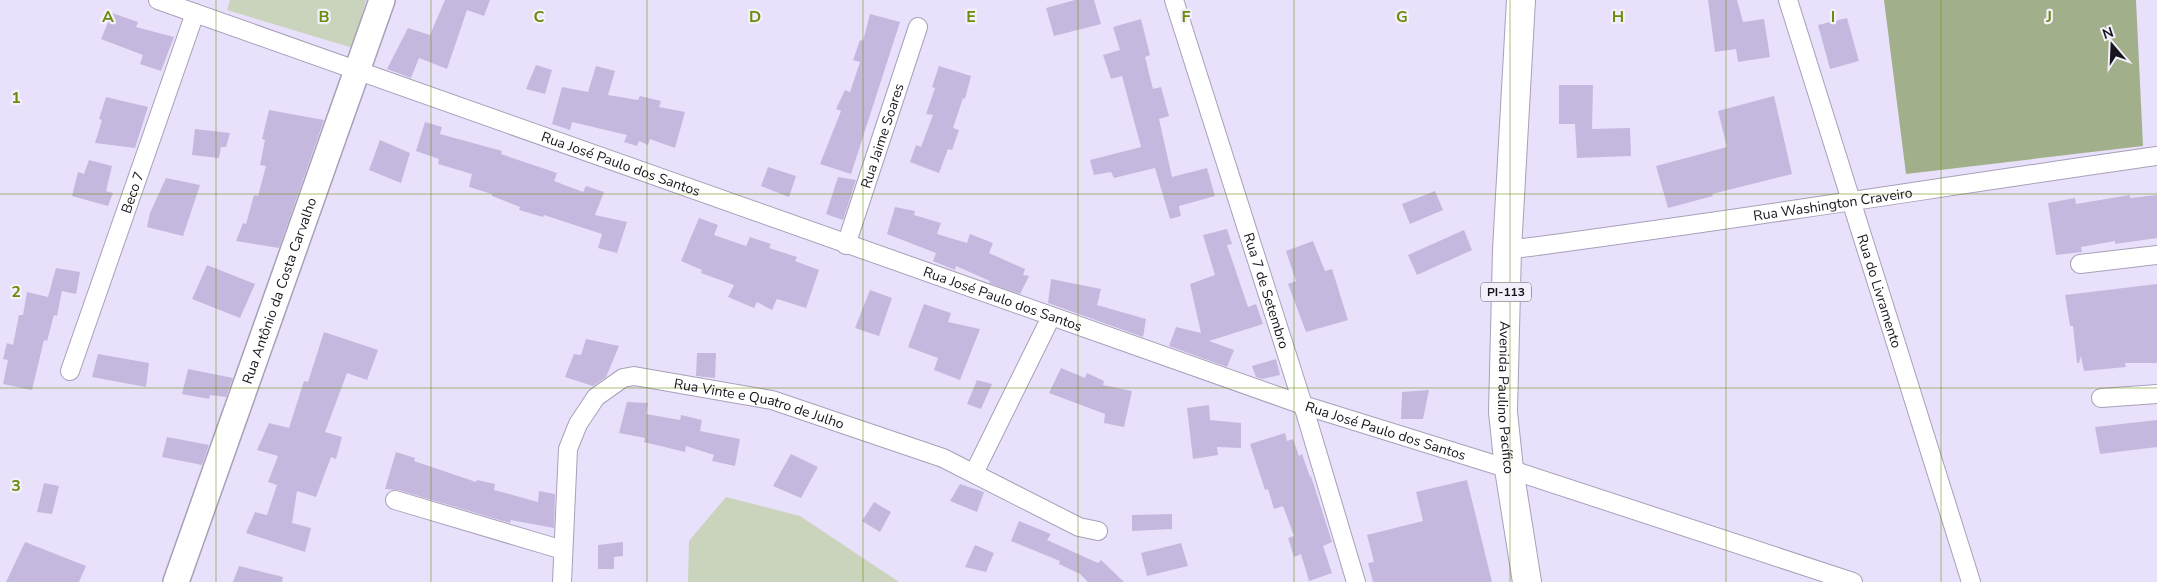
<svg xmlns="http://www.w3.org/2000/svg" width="2157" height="582" font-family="'Nunito Sans',sans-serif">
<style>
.green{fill:#cad3bb}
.forest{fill:#a1b08a}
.building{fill:#c5b8de}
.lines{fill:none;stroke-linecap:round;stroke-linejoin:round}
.street-casing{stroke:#a8a0b9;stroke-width:20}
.secondary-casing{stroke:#a8a0b9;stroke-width:28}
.primary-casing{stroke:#a8a0b9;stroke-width:30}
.street{stroke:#fff;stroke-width:18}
.secondary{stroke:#fff;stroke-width:25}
.primary{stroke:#fff;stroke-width:28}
.grid{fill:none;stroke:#6b8b0d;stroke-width:1;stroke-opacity:0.55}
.labels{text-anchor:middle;stroke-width:4.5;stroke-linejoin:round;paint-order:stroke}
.shield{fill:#f4f0fb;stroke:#5a5660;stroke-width:1}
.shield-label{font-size:12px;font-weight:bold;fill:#18141d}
.street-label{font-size:14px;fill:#18141d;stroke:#f4f0fb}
.grid-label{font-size:16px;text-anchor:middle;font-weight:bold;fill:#6b8b0d;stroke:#f4f0fb;stroke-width:4.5;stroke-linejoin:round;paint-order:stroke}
</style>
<rect width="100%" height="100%" fill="#e9e0fb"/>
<path class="green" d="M230 0H366L353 48 227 10Z
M726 497 800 516 899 582H688L689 541Z"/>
<path class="forest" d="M1884 0H2136L2143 146 1906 174Z"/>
<path class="building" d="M445 0H490L484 16 467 10 447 69 419 58 411 78 387 69 408 28 430 35Z
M1075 0H1094L1101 24 1054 36 1046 8Z
M1708 0H1737L1743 22 1764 19 1770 57 1738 62 1736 49 1715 52Z
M112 13 138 22 136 27 174 37 161 71 140 64 143 55 101 39Z
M870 14 900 22 851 174 820 164 841 111 836 109 845 90 850 92 860 62 853 60 860 40 863 41Z
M1847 18 1859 61 1830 69 1818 25Z
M1141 19 1150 55 1145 57 1153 89 1161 87 1169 116 1159 119 1172 177 1207 168 1215 196 1179 206 1181 216 1170 219 1155 168 1114 178 1111 172 1094 175 1090 160 1141 147 1122 76 1111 79 1103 55 1120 50 1113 27Z
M536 65 552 70 545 94 526 89Z
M596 66 615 71 608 95 638 100 640 96 661 101 659 107 685 112 675 148 650 139 648 145 639 141 637 146 624 142 627 135 572 122 570 130 552 124 562 87 588 92Z
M939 66 971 76 965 99 963 98 953 128 959 130 952 150 948 149 939 173 910 162 916 145 921 147 933 115 926 114 935 88 932 87Z
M1559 85H1593L1592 129 1630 128 1631 156 1577 158 1575 124H1559Z
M1774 96 1792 174 1712 194 1713 196 1668 208 1656 166 1727 147 1718 111Z
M106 97 148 107 135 148 95 143 102 120 99 119Z
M269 110 324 120 279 248 236 241 243 223 246 224 254 195 258 196 266 166 260 165 265 140 262 139Z
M425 122 442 127 440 134 502 151 501 154 557 173 554 181 583 192 586 186 604 192 595 215 627 222 617 253 598 248 602 234 544 215 543 217 519 210 520 207 492 196V194L469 187 472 174 438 164 439 159 416 151Z
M195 129 230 133 226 147H221L219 158 192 155Z
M380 140 410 153 401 183 369 170Z
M89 160 112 166 106 191 113 193 108 206 72 196 78 172 84 174Z
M768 167 796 176 789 197 761 186Z
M838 177 856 180 843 220 826 214Z
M166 178 200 185 183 236 147 227 150 213Z
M1435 191 1443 210 1410 224 1402 204Z
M2130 195V198L2157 195V238L2115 244V241L2081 247 2082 252 2056 255 2048 203 2075 198 2076 204Z
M895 207 915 211 914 215 941 223 937 234 967 243 970 234 993 243 989 253 1025 269 1023 275 1029 276 1020 294 989 283 990 281 956 266 955 270 933 261 936 253 887 234Z
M699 218 718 225 714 235 746 246 750 237 771 244 769 248 797 257 795 261 819 270 806 308 777 299 772 310 757 302 754 308 728 297 734 285 701 273 702 270 681 261Z
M1227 229 1232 244 1227 245 1248 307 1256 304 1263 324 1209 341 1234 350 1227 367 1169 346 1176 327 1201 333 1190 284 1215 275 1203 235Z
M1464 230 1472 250 1417 275 1408 255Z
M1313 241 1325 271 1332 269 1348 320 1306 332 1288 284 1296 281 1286 251Z
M207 265 255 284 240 318 192 299Z
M56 268 80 272 76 294 62 291 57 316 54 315 47 341 44 340 32 390 3 384 8 360 3 359 7 343 13 345 19 315H23L27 292 48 297Z
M1051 279 1101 289 1097 305 1146 319 1143 337 1048 303Z
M2157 284V363H2125L2126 367 2084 371 2081 356 2079 363H2077L2073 326H2070L2065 295Z
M870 290 892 298 879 336 855 328Z
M924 304 951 313 948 322 980 329 960 380 934 370 938 358 908 347Z
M324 332 378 350 367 380 347 373 325 432 342 437 336 459 331 457 316 497 297 491 292 523 311 528 305 552 246 533 255 512 267 515 277 485 268 482 278 456 257 450 269 423 289 428 304 381 308 382Z
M586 339 619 346 606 377 593 386 565 377 574 354 581 355Z
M697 353H716L715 378 696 376Z
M98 354 149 363 146 387 92 377Z
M1276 359 1280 375 1262 379 1256 377 1252 366Z
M1061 368 1085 378 1087 373 1104 381 1103 385 1132 391 1124 427 1104 423 1105 414 1049 393Z
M188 369 233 378 226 397 210 395 209 399 182 394Z
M977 380 992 384 981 409 967 404Z
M1429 390 1423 419H1401L1402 392Z
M627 402 648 403 646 414 680 420 681 415 702 420 700 431 740 439 735 466 712 461 714 455 686 446 685 452 644 442 645 438 619 433Z
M1209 405 1210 420 1241 423V448L1217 447 1218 455 1193 459 1187 408Z
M2157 420V447L2100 454 2095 427Z
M1285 433 1287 441 1293 439 1299 456 1302 454 1310 477 1311 476 1332 542 1323 546 1332 573 1309 581 1301 554 1294 557 1288 538 1294 536 1283 506 1274 509 1268 489 1265 490 1250 444Z
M167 437 209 445 202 465 162 457Z
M396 452 415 458 414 461 476 482 477 480 495 484 494 490 538 502 539 491 555 494 554 528 511 520 510 523 398 490 385 489Z
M791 454 818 467 801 498 773 486Z
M1467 480 1492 582H1373L1368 563 1374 562 1367 535 1423 521 1416 492Z
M44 483 59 486 52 514 37 512Z
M960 484 984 492 977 512 950 501Z
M874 502 891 512 880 532 862 521Z
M1172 514V529L1132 531V515Z
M1019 521 1051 534 1047 540 1098 563 1101 560 1124 582H1088L1080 574 1059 564 1060 561 1011 541Z
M25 542 86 566 79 582H6Z
M623 542V556L614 557V569H598V545Z
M1181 543 1188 566 1147 576 1141 553Z
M975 545 994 553 986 572 965 567Z
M239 566 283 577 282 582H233Z"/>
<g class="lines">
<g class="street-casing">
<g id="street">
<path id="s1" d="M158 0 1303 405 1509 469 1853 582"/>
<path id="s2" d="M1174 0 1303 405 1356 582"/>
<path id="s3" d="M1788 0 1971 582"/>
<path id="s4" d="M846 245 918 27"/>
<path id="s5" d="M1507 250C1724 222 1940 187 2157 156"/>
<path d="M2080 264 2157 255"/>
<path id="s6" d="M70 371 195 13"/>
<path d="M2101 398 2157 394"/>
<path d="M974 473 1051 317"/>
<path d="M395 500 563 550"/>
<path id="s7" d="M562 582 568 449 578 424 596 397 623 378 634 376 772 400 943 458 1079 527 1098 531"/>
</g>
</g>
<g class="secondary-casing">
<g id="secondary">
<path id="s8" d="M176 582 382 0"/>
</g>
</g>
<g class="primary-casing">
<g id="primary">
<path id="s9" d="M1521 0 1507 250 1503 412 1509 469 1527 582"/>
</g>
</g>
<use href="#street" class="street"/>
<use href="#secondary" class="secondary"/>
<use href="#primary" class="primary"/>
</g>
<path class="grid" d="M216 0V582M431 0V582M647 0V582M863 0V582M1078 0V582M1294 0V582M1510 0V582M1726 0V582M1941 0V582M0 194H2157M0 388H2157"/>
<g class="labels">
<rect class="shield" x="1481" y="282.5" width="50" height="19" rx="4"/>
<g class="shield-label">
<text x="1506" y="296">PI-113</text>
</g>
<g class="street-label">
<text dy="5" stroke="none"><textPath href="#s4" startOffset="115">Rua Jaime Soares</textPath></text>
<text dy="5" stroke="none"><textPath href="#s1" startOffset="491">Rua José Paulo dos Santos</textPath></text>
<text dy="5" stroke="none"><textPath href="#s6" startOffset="189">Beco 7</textPath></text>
<text dy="5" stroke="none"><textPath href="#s5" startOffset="329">Rua Washington Craveiro</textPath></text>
<text dy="5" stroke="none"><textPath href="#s8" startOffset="309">Rua Antônio da Costa Carvalho</textPath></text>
<text dy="5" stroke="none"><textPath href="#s2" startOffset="305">Rua 7 de Setembro</textPath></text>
<text dy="5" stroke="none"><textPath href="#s3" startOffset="305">Rua do Livramento</textPath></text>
<text dy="5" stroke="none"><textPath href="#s1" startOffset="896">Rua José Paulo dos Santos</textPath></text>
<text dy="5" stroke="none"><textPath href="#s9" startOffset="398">Avenida Paulino Pacífico</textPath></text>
<text dy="5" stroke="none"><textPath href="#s7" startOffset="365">Rua Vinte e Quatro de Julho</textPath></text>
<text dy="5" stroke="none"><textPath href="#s1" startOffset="1301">Rua José Paulo dos Santos</textPath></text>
</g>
</g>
<g class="grid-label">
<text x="108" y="22">A</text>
<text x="324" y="22">B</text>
<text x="539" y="22">C</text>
<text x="755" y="22">D</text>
<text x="971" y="22">E</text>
<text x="1186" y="22">F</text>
<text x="1402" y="22">G</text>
<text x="1618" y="22">H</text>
<text x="1833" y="22">I</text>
<text x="2049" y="22">J</text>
<text x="16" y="103">1</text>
<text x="16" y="297">2</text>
<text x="16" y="491">3</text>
</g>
<g transform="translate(2112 45) rotate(341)" stroke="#f4f0fb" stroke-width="4" paint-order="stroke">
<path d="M0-4L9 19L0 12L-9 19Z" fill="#18141d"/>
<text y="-8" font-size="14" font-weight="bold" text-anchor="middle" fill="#18141d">N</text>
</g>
</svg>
